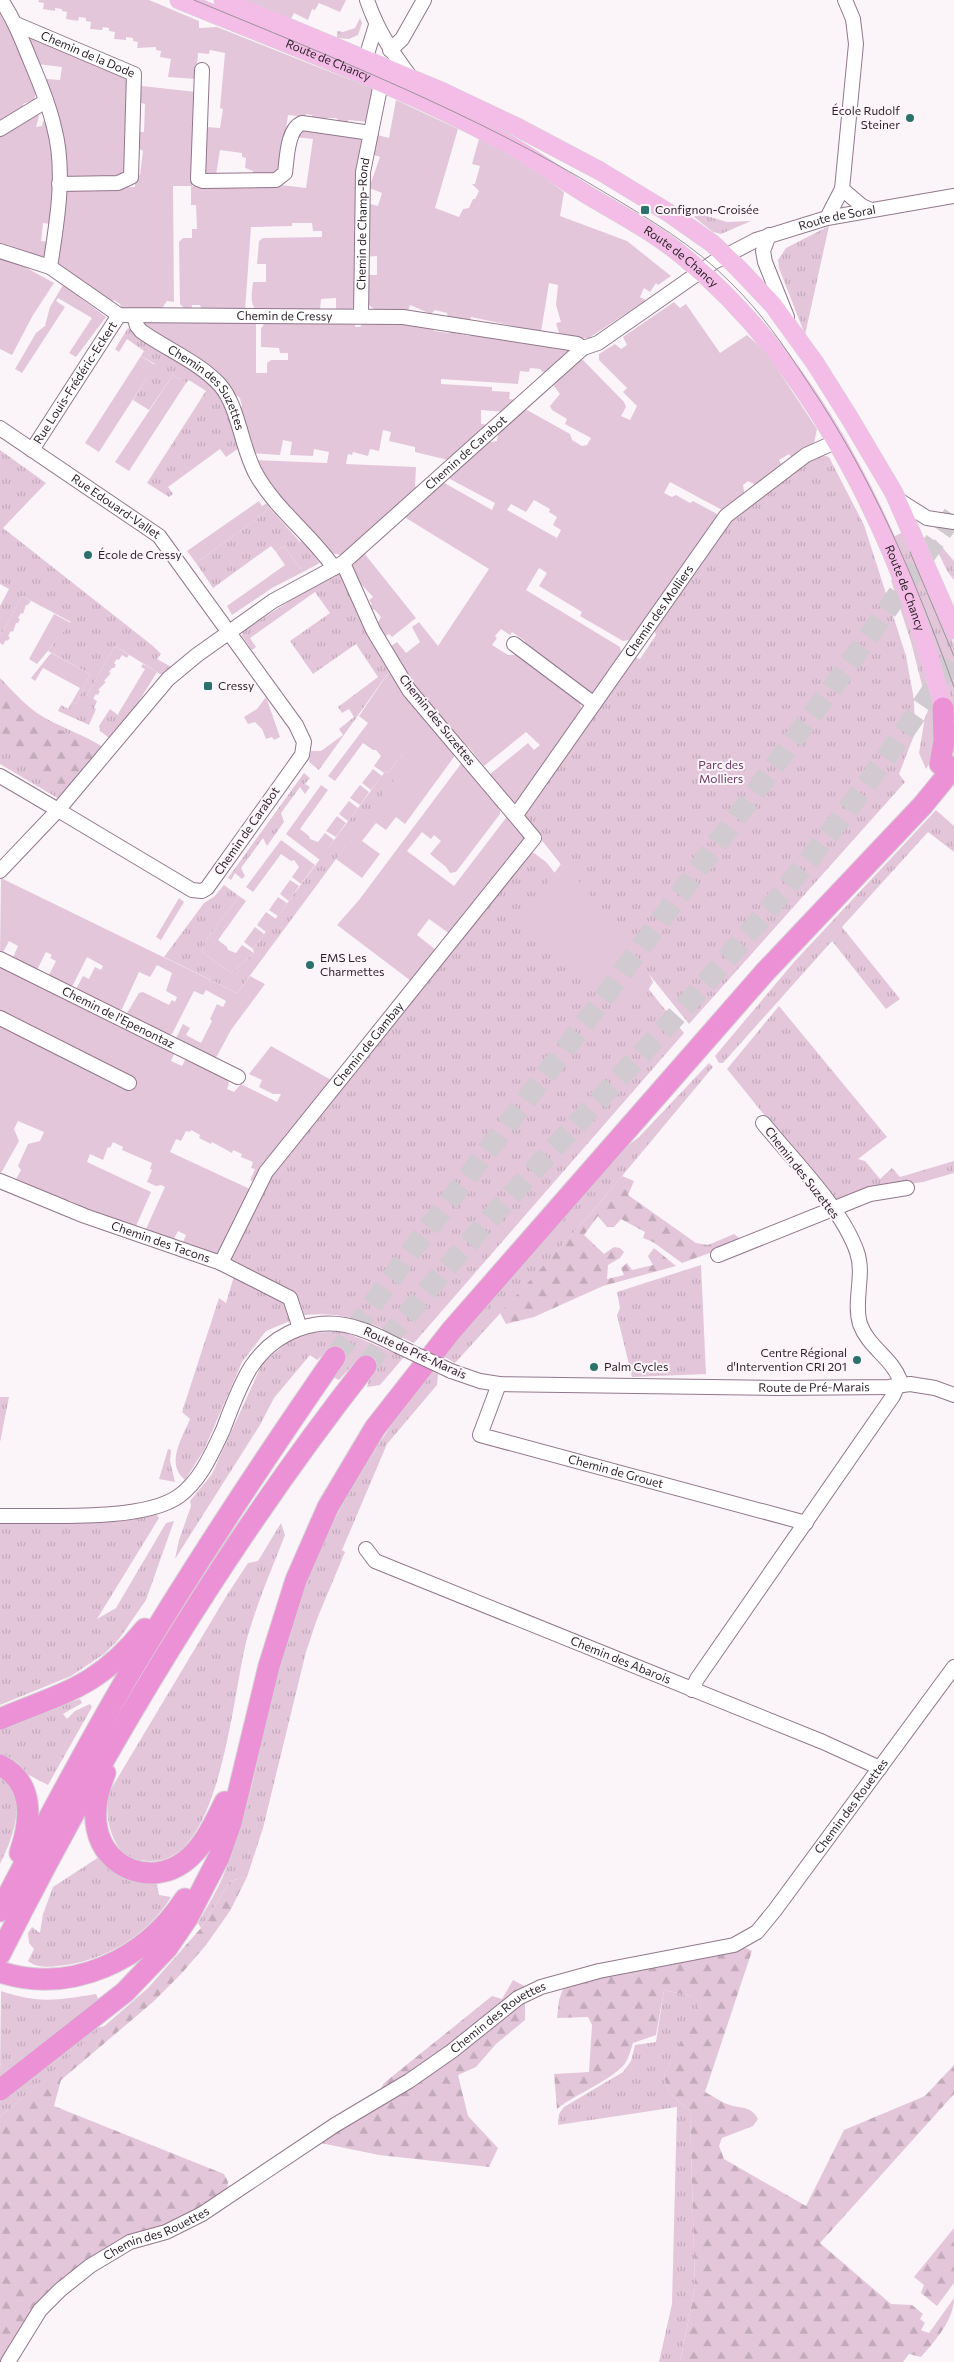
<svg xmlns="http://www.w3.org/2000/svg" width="954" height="2362" font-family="Commissioner,sans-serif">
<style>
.grass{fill:url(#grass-tufts)}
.forest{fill:url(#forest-firs)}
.garden{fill:#e3c6da;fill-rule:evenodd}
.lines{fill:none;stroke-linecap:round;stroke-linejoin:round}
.highway-tunnel{stroke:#d1cad0;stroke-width:21;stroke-dasharray:21 11;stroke-linecap:butt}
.minor-casing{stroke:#92778b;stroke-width:16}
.major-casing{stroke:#d4d2d4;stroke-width:19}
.highway-casing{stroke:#d4d2d4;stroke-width:23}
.minor{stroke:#fff;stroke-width:14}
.major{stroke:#f4bde7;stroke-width:18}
.highway{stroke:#ed91d7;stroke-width:21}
.tram{stroke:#9a9298;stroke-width:1}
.minor-bridge-casing{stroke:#92778b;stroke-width:16;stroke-linecap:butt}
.minor-bridge{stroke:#fff;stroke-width:14}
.poi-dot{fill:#2a726b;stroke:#fbf5fa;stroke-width:2}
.labels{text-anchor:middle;stroke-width:4;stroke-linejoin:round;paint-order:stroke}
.street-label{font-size:12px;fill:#2a1f27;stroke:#fbf5fa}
.poi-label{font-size:12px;fill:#2a1f27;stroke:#fbf5fa;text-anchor:start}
.park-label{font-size:12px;fill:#6d3961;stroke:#fbf5fa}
</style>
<defs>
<pattern id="grass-tufts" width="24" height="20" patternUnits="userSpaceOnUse" patternTransform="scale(1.25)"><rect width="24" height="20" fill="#e3c6da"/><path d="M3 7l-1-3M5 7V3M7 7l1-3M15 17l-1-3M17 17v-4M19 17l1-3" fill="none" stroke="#c3aabb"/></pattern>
<pattern id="forest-firs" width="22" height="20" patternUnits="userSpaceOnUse" patternTransform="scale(1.25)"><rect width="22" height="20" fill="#e3c6da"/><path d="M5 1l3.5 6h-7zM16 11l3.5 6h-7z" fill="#c3aabb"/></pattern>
</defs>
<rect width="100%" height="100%" fill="#fbf5fa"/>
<path class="grass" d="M360 18 362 23 358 35 349 39 337 38V31L343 32 355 28Z
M697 213 727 222 751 221 721 234 713 232 694 217Z
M829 226 805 335 779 268 778 260 786 248Z
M128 328 204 376 224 399 239 448 226 457 220 449 168 487 173 494 169 497 147 483 206 391 189 380 186 383 173 375 149 410 133 400 155 364 141 356 144 351 127 339 119 352 115 349Z
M0 450 46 483 3 528 153 646 161 654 157 659 175 669 165 677 115 646 87 695 97 701 94 708 96 709 89 725 58 711 61 705 68 709 72 702 76 704 90 674 48 651 71 622 22 596 0 637V606L9 589 0 584Z
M817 453 829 457 864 525 906 656 914 700 915 733 899 774 905 782 689 1024 527 822 525 815 632 657 640 659 656 635 652 627 724 524Z
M269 507 300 542 304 540 318 555 316 558 320 563 303 572 284 546 276 552 271 546 213 588 196 563 262 515Z
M903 532 954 644V711L930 629 893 537Z
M935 539 954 561V580L947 571 933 541Z
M343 572 391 669 319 770 309 762 311 751H321L343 735 339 729 354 717 349 709 342 713 338 707 378 677 356 644 313 674 290 641 330 613 315 592 250 638 256 647 252 650 242 636 243 631 299 595Z
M893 579 923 664 929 695 924 693 911 642 891 580Z
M0 678C12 690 23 703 37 713 58 727 84 734 106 749L59 799 0 764Z
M932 702C937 724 939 750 926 769L919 753 925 717Z
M110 709 127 722 112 740 100 731 99 726Z
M403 748 413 755 237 993 164 957 204 903 215 896 224 885 239 896 207 939 202 952 231 973 254 953 253 949 384 773 385 771 388 773 403 753Z
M304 773 310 778 305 784 310 787 305 794 300 787 281 813 284 822 267 846 263 838 241 868 245 876 242 879 235 873 231 880 228 878Z
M936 810 954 826V852L928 832 842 927 900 999 886 1009 832 941 723 1063H719L715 1056 794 962Z
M534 853 546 862 684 1033 414 1343C373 1324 350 1311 304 1315L299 1300 290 1289 229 1260 269 1174 528 854Z
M779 1006 887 1137 858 1159 865 1161 880 1179 892 1168 900 1177 954 1161V1173L923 1182 882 1188 838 1202 833 1199 727 1069Z
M709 1063 713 1067 587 1218 455 1363 443 1356 621 1151 639 1137Z
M701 1265 706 1374 632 1377 617 1315 620 1308 617 1292Z
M234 1276 287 1302 292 1320 266 1331 242 1362 204 1450 185 1480C165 1463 182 1439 190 1419L182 1412 219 1298 226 1303Z
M342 1331 404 1357 380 1385 367 1387 371 1373 357 1360 339 1380 333 1377 329 1350 317 1360 310 1355 274 1398 260 1425 175 1559 179 1540 191 1506 190 1501 212 1474 263 1362 282 1347 284 1342 312 1333Z
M433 1372 438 1374 437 1385 387 1444 342 1550 345 1552 317 1619 306 1652 263 1828 247 1877 230 1881 201 1928 198 1923C208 1905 219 1888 226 1869 254 1800 264 1719 284 1646 312 1545 366 1457 428 1374Z
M0 1397H9L0 1442Z
M168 1449 171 1450 170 1461 175 1482 159 1479Z
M157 1515 159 1518 97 1619 116 1608 166 1523 174 1521 146 1600 119 1639 104 1654 71 1676 0 1705V1522L131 1520Z
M281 1523 285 1535C272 1568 258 1601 248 1635 233 1685 223 1860 153 1861 140 1861 127 1860 119 1848 108 1831 106 1814 108 1794L227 1595 248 1563 258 1561Z
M80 1699 82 1703 63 1714 67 1719 75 1711 90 1704 92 1707 48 1785 25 1773C21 1762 11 1758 0 1754V1726Z
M0 1778C31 1793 11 1843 0 1864Z
M99 1857C116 1877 131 1880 157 1884L159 1895 171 1897C147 1936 103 1962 58 1966 48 1967 36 1968 28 1961L34 1949 29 1943 28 1933 32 1927 40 1933 43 1914 53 1887Z
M664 1990 690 1996 701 2002 665 2073C663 2092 677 2099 690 2111L695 2288 680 2362H659L672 2304 677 2107 558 2125 559 2114 564 2107 623 2072 631 2061 635 2045 656 2042Z
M1 1991C40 2004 57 2000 96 1994L99 2001 0 2078Z
M106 2026 0 2117V2102L95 2028Z"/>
<path class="forest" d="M0 691 47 724 100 749 61 793 26 757 0 747Z
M622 1176 634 1181 628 1195 696 1243 708 1245 734 1234 743 1241 682 1263 653 1242 643 1238 645 1232 621 1219 614 1227H607L598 1216 584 1235 604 1254 614 1247 620 1248 624 1252 620 1258 608 1265 607 1279 624 1275 621 1268 627 1263 632 1270 653 1265 648 1256 654 1248 676 1266 603 1286 534 1317 506 1324 500 1313 587 1218Z
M247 1877 230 1911 206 1945 182 1973 153 2002 61 2080 54 2106 224 2174 228 2182 227 2192 195 2213 59 2286 4 2362H0V2117L148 1988 201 1928 230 1881Z
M744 1947 752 1951 705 2092C713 2096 722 2103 730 2105 743 2109 751 2106 758 2119L753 2126 722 2138 719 2146 724 2159 806 2206 844 2130 925 2096 954 2065V2094L820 2243 891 2304 912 2305 923 2314 920 2319 925 2323 921 2330 929 2333 954 2298C954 2320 935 2341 921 2357L909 2354 903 2362H680L695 2288 690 2111C677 2099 663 2092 665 2073L700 2002 690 1996 664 1990 656 2035 633 2043C631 2049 629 2057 626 2062 616 2078 574 2095 557 2109L554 2074 589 2072 592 2025 588 2017 557 2018 559 2000 564 1986Z
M513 1980 530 1989 453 2047 379 2092 384 2083 492 1996 502 1999Z
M525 1999V2020L496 2044 476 2067 458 2075 468 2116 498 2148 489 2167 379 2155 316 2142Z
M954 2228V2283L937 2306 921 2293 924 2285 914 2277Z"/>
<path class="garden" d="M39 0H149L154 2 199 21V28L217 27 371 88 375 94 369 122 348 120V123L337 121 338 119 335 118H312V115L306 114 305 117 288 115 280 170 273 176 253 174V171L245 168 246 158 242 157V153L220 150 216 175 202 177 206 127 220 128 223 109 220 108 225 53 210 50 209 54 198 53 196 79 168 77 171 59 160 57 161 51 156 50V47L137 48 138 42 133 41V38L126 37V40L114 39 115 32 109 31V28L103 27 102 30 90 29 91 22 86 21V18L79 17 78 21 66 19 67 12 62 11V9L55 8V11L43 9 44 3 38 2Z
M245 0H346L340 12 319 3 315 10 312 9 308 20 294 13 291 19Z
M0 12 5 14 38 87 34 100 23 104 24 108 0 123Z
M34 36 130 78 126 173 121 179H66L46 82 47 79 60 80 62 67 38 64 30 39Z
M142 86 196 92 192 186 281 185 306 188 313 139 295 137 300 129 364 139 356 181 355 303 351 311H339L336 308V298L321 299 320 310 257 311C249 304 252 292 253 282H266V264H257L259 241 263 238 322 237V231H313L312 223H292V226L251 227 245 311H202L200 305H192L191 311H187L180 304 179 242 183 238H192V229H197L196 205H191V186H173L174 302 167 301 160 311H123L120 304 114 300 108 303 56 264 63 189 135 187V176L140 175 143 151 136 147 140 132H144L145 104 138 102 139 88Z
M396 100 458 129 435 208 459 217 463 209 469 208 473 199H475L479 191 472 184H475L480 166 472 164 479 139 516 157 564 192 560 216 627 241 671 276 658 285 656 283 650 292 644 288 640 297 646 300 589 338H564L559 333 556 323 561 322 556 305 558 285 549 283 541 332 471 317 470 320 448 317 447 313 435 310 431 314 410 305 408 311 375 310 364 301 365 275H377V256L363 257 366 203 378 206 382 193 369 188 380 157 371 154 377 135 389 138Z
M36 113 39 116 36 127 42 126 43 121 47 122C53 157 54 188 51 224L43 223 41 241 49 242 47 259 0 245V135Z
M0 259 23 266 54 283 33 315 12 355 0 349Z
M63 285 106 317 76 357 69 353 92 318 58 298 56 301 65 307 22 373 15 369 36 333 45 326 50 307Z
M674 302 680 308 686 304 720 353 747 335 766 352 817 429 814 443 808 448 804 447 799 450V455L793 459 789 454 779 460 783 468 758 486 748 481 743 485 745 496 724 511 670 482 664 493 672 497 676 495 690 503 693 501 717 514 719 519 635 639 623 641 580 616 582 612 539 586 547 573 539 568 526 590 620 647 622 656 597 692 586 694 525 648V641L512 632 510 635 501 629 495 636 497 638 492 645 508 655H519L580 702 582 714 516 807 489 775 528 743 534 750 540 745 526 732 484 766 468 746 465 748 420 698 388 648 397 642 406 653 420 642 412 627 419 622 438 646 489 569 406 518 414 504 441 481 492 510 495 503 450 479 448 475 485 443 497 441C498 426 513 413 527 410L570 434 572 440 582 446 587 445 591 438 565 424 567 419 552 410 550 406 560 394 551 382 578 359 583 360 624 402 626 407 621 416 630 420 637 406 623 392 627 388 599 360V354L615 344 621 349 627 345 623 337ZM534 500 550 509 549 512 557 517 553 525 561 530 557 538 507 510 511 504 526 512Z
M145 321 256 322V373H267V363L271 360H288V353H280L279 348 261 347V329L265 322H355V327H360L364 322H401L431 327 434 331 449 333 452 330 461 331 460 334 469 336 474 333 571 349 570 353 547 374 541 371V369L530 368 529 372 520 371 518 384 441 379V384L492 387V391L510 392 509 399 518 400 505 412 481 410V424L489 425 448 460 415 452V447L389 441 391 432 383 430 379 451 370 449 368 456 353 452 352 455 348 454 346 464 416 467 415 486 418 490 343 555 328 553 287 510 254 460 327 463 329 452 314 449 313 456 290 455 292 442 283 440 280 455 252 453 238 412 242 406 240 398 143 328 142 322Z
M141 356 155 365 99 452 85 443Z
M173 375 186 383 129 471 115 462Z
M259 501 262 506 267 503 269 507 262 515 196 563 187 551Z
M284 546 303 572 272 588 232 615 227 606 285 565 276 552Z
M364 553 416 618 392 637 389 634 385 636 377 624 381 617 375 610 368 608 372 604 369 600 373 597 361 584 357 583C350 567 351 564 364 553Z
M22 596 31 601 28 605H26L23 614 21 613 18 618 20 619 18 623H16L13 632 11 631 8 636 10 637 8 641 6 640 3 645 0 643V637Z
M54 614 71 623 37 664 29 659Z
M115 646 129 655 127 658 122 655 119 660 117 659 114 663 116 665 114 668H112L109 672 111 673 104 681 106 682 98 690 100 691 98 695 96 694 93 699 87 695Z
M51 653 90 674 76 704 72 702 80 688 43 668 35 681 31 678Z
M143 664 157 672 126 722 119 717 118 714 145 669 141 667Z
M391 669 454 750V757L405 824 396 817 386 830 376 823 362 841 380 854 362 878 336 859 412 755 403 749V753L388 773 385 771 384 773 374 766 381 756 376 750H373L363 743 335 781 328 776 368 723 359 716Z
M266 697 280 737 274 740 272 737 266 739 262 729 255 722 248 724 244 717 257 709Z
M463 761 500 805V814L456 872 450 873 446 867 430 854 441 841 434 835 431 839 422 832 407 851 454 886 509 814 529 838 450 934 429 919 417 935 436 950 411 981 337 925 359 900Z
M373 769 382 776 371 790 362 783Z
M321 785 328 790 300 829 309 836 310 839 318 842 325 833 334 840 320 860 286 834Z
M360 785 369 792 360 805 350 798Z
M349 801 358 808 348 821 339 814Z
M337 816 346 823 336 837 326 831Z
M281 840 315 865 301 884 292 877 299 867 294 860 291 861 281 854 253 892 246 887Z
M563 861 646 968 653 982 642 1000 636 1005H629L523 917Z
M1 878 237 993 250 976 265 984 231 1030 217 1056 211 1060 178 1043 176 1038 183 1024 190 1028 186 1035 201 1043 212 1021 210 1019 217 1004 223 1007 226 1001 206 990 203 995 194 991 172 1034 166 1036 129 1018 127 1013 139 993 143 992 169 1005 172 1000 175 1002 177 997 166 991 172 973 157 965 150 977 139 972 122 1009 116 1011 79 992 77 987 83 976 89 979 95 967 101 970 103 966 87 957 73 985 68 987 48 977 56 961 50 958 52 955 46 952 36 972 12 960 18 946 9 941 2 954H0Z
M290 880 299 886 289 901 280 894Z
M239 896 246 901 218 940 227 947 228 950 236 953 242 945 254 953 231 973 202 952 207 939Z
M278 897 287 903 278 916 269 910Z
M179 898 184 902 161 940 156 937Z
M266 912 276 919 266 932 257 925Z
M255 927 264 934 253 949 244 942Z
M0 964 175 1052 171 1061 182 1066 187 1056 226 1076 229 1084 227 1089 234 1092 241 1084 277 1102 281 1094H273L259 1087 262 1080 249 1074 271 1046 333 1081 256 1180 250 1181 255 1169 251 1168 253 1162 241 1157 242 1154 233 1150 232 1153 212 1142 211 1144 199 1138 200 1135 191 1130 190 1132 186 1131 181 1141 176 1139 170 1152 252 1190 222 1253 211 1255 184 1246 183 1242 186 1235 178 1231 174 1239 170 1241 148 1233 146 1229 165 1187 161 1185 156 1186 147 1182 152 1170 150 1169 152 1163 122 1150 123 1147 113 1142 110 1148 108 1147 103 1160 90 1154 87 1162 151 1192 136 1226 132 1228 78 1209 77 1204 69 1200 66 1206 15 1181 21 1170 18 1166 28 1144 40 1141 44 1132 18 1121 14 1129 19 1141 0 1175Z"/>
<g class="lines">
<path class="highway-tunnel" d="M335 1357 405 1259 587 1020 840 677 954 514
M366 1366C468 1235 584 1118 695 995 789 889 877 777 954 657"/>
<g class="minor-casing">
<g id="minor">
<path d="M1 0C14 19 22 40 31 62 40 83 49 105 54 127 66 171 57 222 50 267"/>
<path d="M367 0C377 30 393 54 412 79"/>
<path id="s1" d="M16 24 134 74 131 177 118 183 59 184"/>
<path d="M390 50 402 39 424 0"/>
<path d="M363 67 376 25"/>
<path d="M202 70 198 179 203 181 276 180 285 173C287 159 287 129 302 123L371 133"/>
<path d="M0 129 46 101"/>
<path d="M842 189 862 206 871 210"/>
<path d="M827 218 842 189 856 44 853 19 845 0"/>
<path d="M769 235 763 251 765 262 787 317"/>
<path id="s2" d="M0 251 50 267 119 315 403 317 577 344 583 348"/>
<path id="s3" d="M134 316 137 326 141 331C166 349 199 362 220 385 239 407 241 447 256 474 276 510 311 534 334 568"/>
<path id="s4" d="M361 316 363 172 381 83"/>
<path id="s5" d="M0 428 159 536 296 725 304 742 302 755 207 888 202 891 192 890 58 810 0 871"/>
<path id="s6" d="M32 450 119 315"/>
<path d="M897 499 927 518 954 522"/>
<path d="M514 644 594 704"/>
<path id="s7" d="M0 776 58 810 168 679 197 655 273 601 343 563 583 348 598 343 714 262 756 240 827 218 954 196"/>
<path id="s8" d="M516 815 726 516 806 455 835 442"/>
<path id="s9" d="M0 959 238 1077"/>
<path d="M0 1018 129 1083"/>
<path id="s10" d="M0 1181 85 1216 221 1263 290 1298 300 1328"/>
<path d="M718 1255 870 1194 907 1188"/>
<path id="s11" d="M221 1263 266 1172 534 838 409 690 373 630 343 563"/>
<path id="s12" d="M451 1371 480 1381 499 1384 777 1388 889 1387 910 1384 935 1388 954 1395"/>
<path id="s13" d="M499 1384 480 1435 806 1523"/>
<path d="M0 1516C46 1515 143 1522 179 1496 201 1480 212 1453 223 1430 231 1409 239 1386 251 1367 275 1331 318 1314 360 1329 373 1333 386 1340 398 1346"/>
<path id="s14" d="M366 1549 375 1561 823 1742 880 1768"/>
<path d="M692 1690 697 1679 893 1396 900 1380C892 1358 868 1347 860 1324 853 1301 865 1275 857 1252 842 1208 792 1159 763 1123"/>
<path id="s15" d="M8 2362 40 2310 60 2290 90 2266 130 2242 166 2232 202 2214 335 2125 409 2081 452 2051 518 1998 541 1987 599 1971 734 1945 757 1932 775 1910 954 1667"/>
</g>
</g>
<g class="major-casing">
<g id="major">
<path id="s16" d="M179 0C289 45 402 86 506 143 534 158 559 178 586 194 619 214 654 232 684 257 818 367 907 554 946 720"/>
<path d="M223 0 441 91 515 126 600 171 669 213 713 244 739 269 773 305 815 363 849 417 894 493 954 630"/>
</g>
</g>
<g class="highway-casing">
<path id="highway" d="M940 764 944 741 943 708
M0 1719C65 1692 98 1687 145 1629
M0 1765C35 1783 31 1821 20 1853
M105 1773C98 1791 93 1809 97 1829 105 1869 151 1886 184 1862 204 1847 214 1824 225 1802
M0 1911C41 1832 83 1753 128 1676 193 1567 263 1461 335 1357
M0 1954C104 1747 223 1549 366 1366
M0 1972C71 1995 145 1960 185 1899
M0 2090 125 1992 167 1948 188 1917 219 1857 231 1823 269 1666 296 1580 328 1507 375 1428 451 1331 765 972 923 805 954 767"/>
</g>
<use href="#minor" class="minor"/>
<use href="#major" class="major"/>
<use href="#highway" class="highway"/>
<path class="tram" d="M194 0C334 58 474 113 604 192 649 219 694 245 731 283 761 312 784 346 807 381 873 479 914 576 954 687
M910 552 954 656"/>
<g class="minor-bridge-casing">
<path id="minor-bridge" d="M398 1346 451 1371"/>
</g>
<use href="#minor-bridge" class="minor-bridge"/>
</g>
<g class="poi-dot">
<circle cx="910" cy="118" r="5"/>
<rect x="640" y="205" width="10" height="10" rx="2.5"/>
<circle cx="88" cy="555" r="5"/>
<rect x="203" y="681" width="10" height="10" rx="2.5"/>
<circle cx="310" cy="965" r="5"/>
<circle cx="857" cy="1360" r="5"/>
<circle cx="594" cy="1367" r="5"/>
</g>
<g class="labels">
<g class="street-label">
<text dy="4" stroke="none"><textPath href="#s1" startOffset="78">Chemin de la Dode</textPath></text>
<text dy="4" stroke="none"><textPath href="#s16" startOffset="161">Route de Chancy</textPath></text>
<text dy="4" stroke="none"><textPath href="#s7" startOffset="1060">Route de Soral</textPath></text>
<text dy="4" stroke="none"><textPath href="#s4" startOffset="92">Chemin de Champ-Rond</textPath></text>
<text dy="4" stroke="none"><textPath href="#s16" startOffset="566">Route de Chancy</textPath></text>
<text dy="4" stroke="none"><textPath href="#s2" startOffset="302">Chemin de Cressy</textPath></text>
<text dy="4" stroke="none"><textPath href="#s6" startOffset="80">Rue Louis-Frédéric-Eckert</textPath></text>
<text dy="4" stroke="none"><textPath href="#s3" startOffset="106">Chemin des Suzettes</textPath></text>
<text dy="4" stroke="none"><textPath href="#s7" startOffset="614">Chemin de Carabot</textPath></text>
<text dy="4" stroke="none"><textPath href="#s5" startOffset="140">Rue Edouard-Vallet</textPath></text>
<text dy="4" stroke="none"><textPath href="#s16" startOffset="971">Route de Chancy</textPath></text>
<text dy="4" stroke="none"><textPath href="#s8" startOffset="249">Chemin des Molliers</textPath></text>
<text transform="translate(437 720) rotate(51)" y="4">Chemin des Suzettes</text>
<text transform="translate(247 831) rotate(-55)" y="4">Chemin de Carabot</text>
<text dy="4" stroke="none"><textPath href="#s9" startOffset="132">Chemin de l'Epenontaz</textPath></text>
<text dy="4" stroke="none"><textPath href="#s11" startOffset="265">Chemin de Gambay</textPath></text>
<text transform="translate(802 1173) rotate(52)" y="4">Chemin des Suzettes</text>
<text dy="4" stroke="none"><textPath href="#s10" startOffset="172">Chemin des Tacons</textPath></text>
<text transform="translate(415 1353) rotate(24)" y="4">Route de Pré-Marais</text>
<text dy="4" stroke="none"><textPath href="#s12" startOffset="365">Route de Pré-Marais</textPath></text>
<text dy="4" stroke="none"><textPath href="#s13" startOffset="195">Chemin de Grouet</textPath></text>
<text dy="4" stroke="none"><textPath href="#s14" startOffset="280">Chemin des Abarois</textPath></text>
<text dy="4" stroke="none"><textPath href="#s15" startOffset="1042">Chemin des Rouettes</textPath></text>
<text dy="4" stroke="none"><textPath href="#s15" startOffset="608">Chemin des Rouettes</textPath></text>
<text dy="4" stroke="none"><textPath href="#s15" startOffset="202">Chemin des Rouettes</textPath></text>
</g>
<g class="poi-label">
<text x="900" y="115" text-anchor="end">École Rudolf<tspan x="900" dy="14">Steiner</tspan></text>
<text x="655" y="214">Confignon-Croisée</text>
<text x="98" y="559">École de Cressy</text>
<text x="218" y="690">Cressy</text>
<text x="320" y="962">EMS Les<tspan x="320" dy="14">Charmettes</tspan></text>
<text x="847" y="1357" text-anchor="end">Centre Régional<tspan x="847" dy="14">d'Intervention CRI 201</tspan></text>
<text x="604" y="1371">Palm Cycles</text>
</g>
<g class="park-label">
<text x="721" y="769">Parc des<tspan x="721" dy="14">Molliers</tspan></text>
</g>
</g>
</svg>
